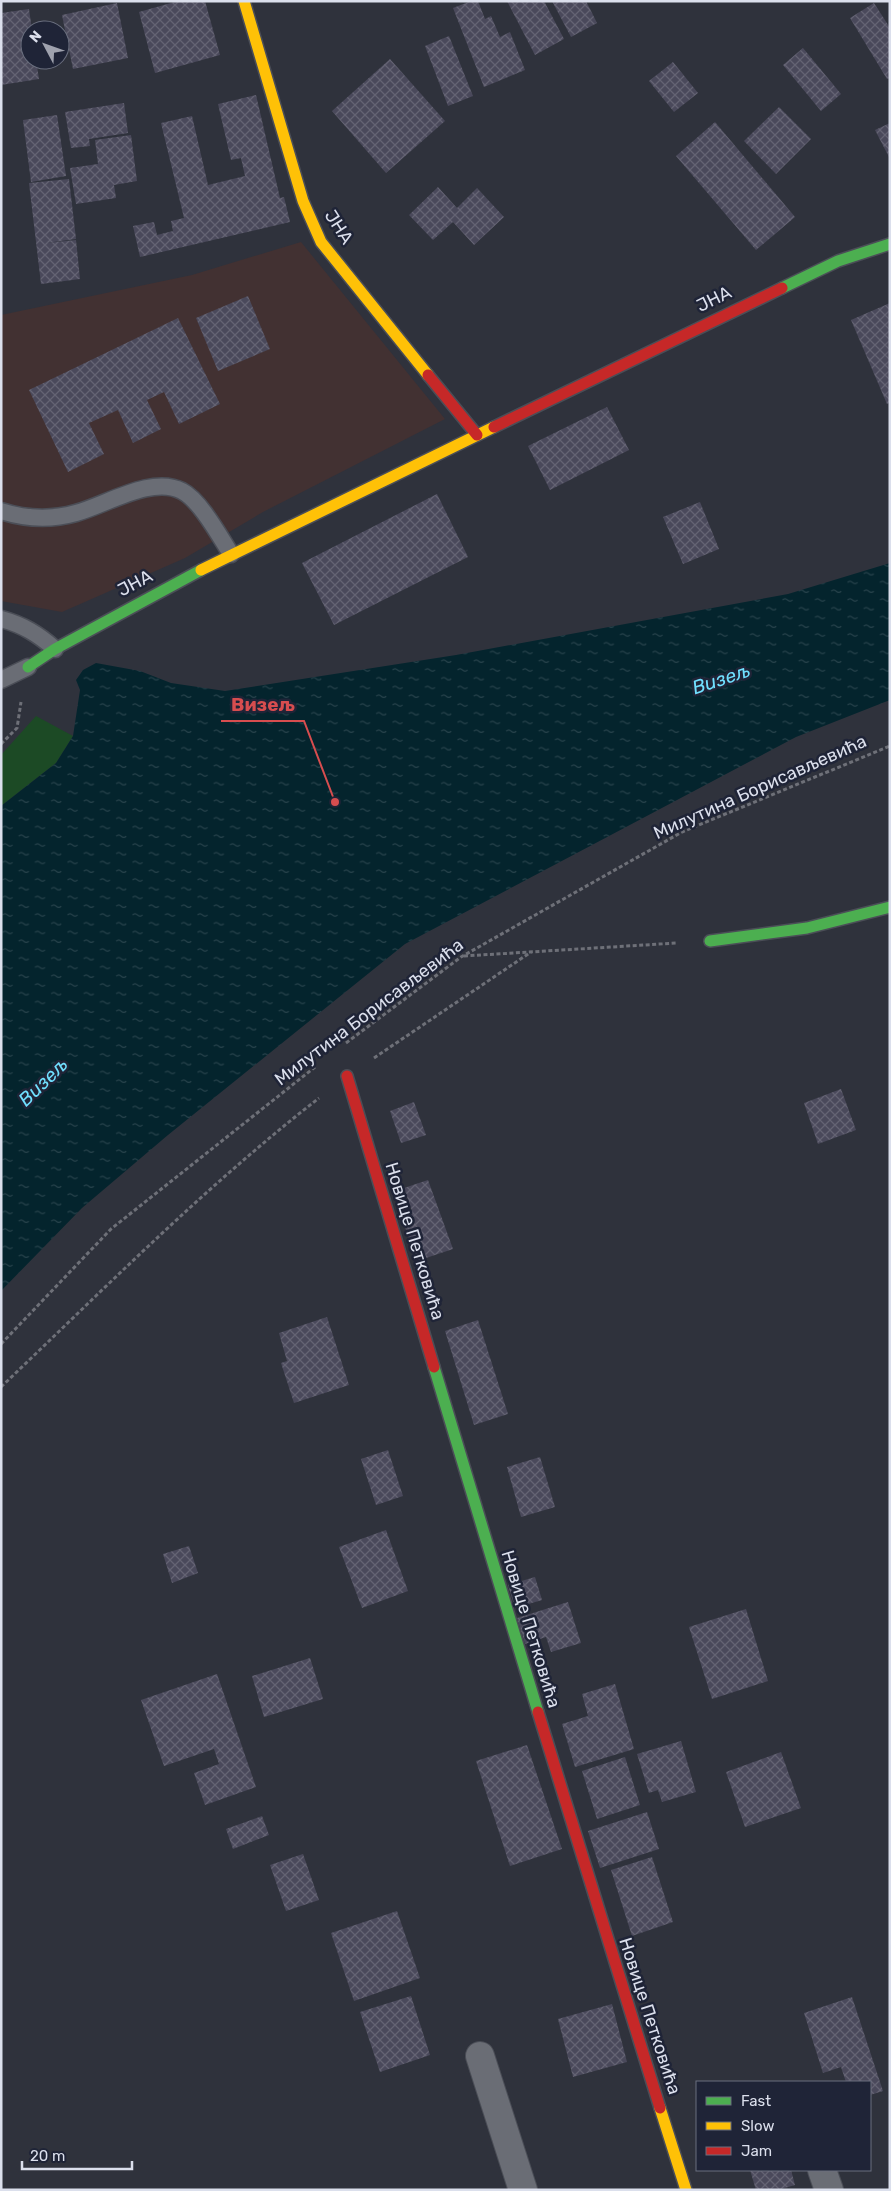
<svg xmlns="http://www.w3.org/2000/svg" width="891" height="2191" font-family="Rubik,sans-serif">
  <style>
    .commercial { fill: #423132 }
    .green { fill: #1c4a25 }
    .water { fill: url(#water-ripples) }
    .building { fill: url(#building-cross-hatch) }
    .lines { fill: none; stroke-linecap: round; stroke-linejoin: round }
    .lane-casing { stroke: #4b4e57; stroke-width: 19 }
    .street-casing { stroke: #4b4e57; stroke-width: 30 }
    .fast-casing { stroke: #4b4e57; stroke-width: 14 }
    .slow-casing { stroke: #4b4e57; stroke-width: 14 }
    .jam-casing { stroke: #4b4e57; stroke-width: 14 }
    .path { stroke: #6e7078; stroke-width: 3; stroke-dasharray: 4 2.5; stroke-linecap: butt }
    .lane { stroke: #6a6d75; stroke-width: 16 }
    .street { stroke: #6a6d75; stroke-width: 28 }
    .fast { stroke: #4caf50; stroke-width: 11 }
    .slow { stroke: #ffc107; stroke-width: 11 }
    .jam { stroke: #c62828; stroke-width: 11 }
    .labels { text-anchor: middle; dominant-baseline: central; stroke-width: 5; stroke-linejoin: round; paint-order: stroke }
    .street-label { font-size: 18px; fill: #dbdfec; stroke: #1f2437 }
    .water-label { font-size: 19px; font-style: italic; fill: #70e0ff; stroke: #1f2437 }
    .leader { fill: none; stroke: #d74d4f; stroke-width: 2 }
    .callout-dot { fill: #d74d4f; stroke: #1f2437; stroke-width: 2 }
    .callout-label { font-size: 19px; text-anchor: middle; font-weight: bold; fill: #d74d4f; stroke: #1f2437; stroke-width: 5; stroke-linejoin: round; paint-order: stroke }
  </style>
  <defs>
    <pattern id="water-ripples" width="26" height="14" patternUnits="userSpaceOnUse" patternTransform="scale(1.25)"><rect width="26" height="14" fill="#04242d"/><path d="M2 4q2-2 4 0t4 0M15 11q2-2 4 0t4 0" fill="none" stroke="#28434c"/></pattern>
    <pattern id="building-cross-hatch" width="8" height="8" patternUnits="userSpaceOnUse" patternTransform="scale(1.25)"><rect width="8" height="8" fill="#4a495b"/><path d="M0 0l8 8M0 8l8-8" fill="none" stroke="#646373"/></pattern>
  </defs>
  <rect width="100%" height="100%" fill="#2f323c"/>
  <path class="commercial" d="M301 242 445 419 263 512 185 558 62 612 1 601V315L192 275Z"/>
  <path class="green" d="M36 716 73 736 56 763 1 806V755Z"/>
  <path class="water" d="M890 563V700L796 737 405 944 168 1135 82 1208 1 1291V806L56 763 73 736 80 690 76 680 83 670 96 663 140 671 171 683 225 691 456 655 788 594Z"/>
  <g class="building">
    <path d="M178 1H205L220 55 155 73 139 12Z"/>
    <path d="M471 1H478L485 19 491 16 500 37 510 32 525 70 484 87 453 8Z"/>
    <path d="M507 1H544L564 39 535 55Z"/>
    <path d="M552 1H586L597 23 571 37Z"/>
    <path d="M117 3 128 58 73 69 62 15Z"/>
    <path d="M874 3 890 28V78L887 79 850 18Z"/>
    <path d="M29 9 32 30H30V60H36L39 79 1 85V13Z"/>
    <path d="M449 36 473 96 448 106 425 46Z"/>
    <path d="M803 48 841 94 821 111 783 65Z"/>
    <path d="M390 59 445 121 386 173 332 111Z"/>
    <path d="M673 62 698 93 674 112 649 81Z"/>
    <path d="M256 95 280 198 284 197 290 222 140 257 133 226 154 222 157 235 173 231 171 221 184 218 161 123 192 116 208 185 245 176 241 158 231 160 218 104Z"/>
    <path d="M124 103 128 133 89 139 90 146 71 148 65 112Z"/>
    <path d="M779 107 811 139 776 174 744 141Z"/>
    <path d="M57 115 66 176 31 182 23 120Z"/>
    <path d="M715 122 795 217 756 250 676 156Z"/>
    <path d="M890 123V159L875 130Z"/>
    <path d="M131 135 137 181 114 185 116 198 76 204 70 168 98 164 95 140Z"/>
    <path d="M69 179 76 239 46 243 76 240 80 279 41 284 29 183Z"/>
    <path d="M438 187 457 208 477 188 504 217 474 245 453 222 433 240 409 215Z"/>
    <path d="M248 296 270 349 218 371 196 318Z"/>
    <path d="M890 303V403L887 404 851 320Z"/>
    <path d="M178 318 220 404 179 424 164 392 147 400 161 429 133 443 118 410 89 423 104 454 68 472 29 390Z"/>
    <path d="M607 407 629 450 550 490 528 446Z"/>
    <path d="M437 494 468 557 334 625 302 563Z"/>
    <path d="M700 502 719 549 683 564 663 517Z"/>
    <path d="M841 1089 856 1130 818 1144 804 1103Z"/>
    <path d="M414 1102 426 1135 401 1143 390 1111Z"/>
    <path d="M428 1180 453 1249 417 1261 401 1216 412 1211 404 1188Z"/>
    <path d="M327 1317 349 1385 294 1403 281 1363 287 1361 279 1333Z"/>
    <path d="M478 1320 508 1414 474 1425 445 1331Z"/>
    <path d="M388 1450 403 1496 376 1505 361 1459Z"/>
    <path d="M540 1457 555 1507 521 1517 507 1467Z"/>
    <path d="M386 1530 408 1591 362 1608 339 1547Z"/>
    <path d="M189 1546 198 1573 172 1583 163 1554Z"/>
    <path d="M535 1577 542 1600 515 1608 508 1585Z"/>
    <path d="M568 1602 581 1643 551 1652 546 1637 525 1644 517 1618Z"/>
    <path d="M746 1609 768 1681 712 1699 689 1627Z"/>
    <path d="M310 1658 323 1699 264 1717 252 1676Z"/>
    <path d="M217 1674 256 1787 205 1805 194 1773 219 1764 214 1749 164 1766 141 1700Z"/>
    <path d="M615 1684 634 1749 575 1767 562 1724 588 1716 582 1694Z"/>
    <path d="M681 1741 696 1792 662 1802 658 1790 649 1793 637 1754Z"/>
    <path d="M527 1745 562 1849 510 1866 476 1761Z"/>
    <path d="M781 1752 801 1808 745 1827 726 1772Z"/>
    <path d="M625 1757 640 1805 597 1819 582 1771Z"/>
    <path d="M647 1812 659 1849 600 1868 588 1831Z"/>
    <path d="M262 1816 269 1835 233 1849 226 1829Z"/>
    <path d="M303 1854 319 1900 286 1911 270 1865Z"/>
    <path d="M652 1857 673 1922 632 1936 611 1870Z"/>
    <path d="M397 1911 420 1978 354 2001 331 1933Z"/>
    <path d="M411 1996 430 2055 380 2072 360 2012Z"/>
    <path d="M852 1997 883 2091 870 2095V2082H846L841 2067 823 2073 804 2013Z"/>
    <path d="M612 2004 627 2062 573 2077 558 2019Z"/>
    <path d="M750 2170H791L795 2185 778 2190H756Z"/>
  </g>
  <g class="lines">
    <g class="lane-casing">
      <g id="lane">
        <path d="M1 511C26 519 51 520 76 513 106 505 152 475 182 491 200 500 220 537 231 554"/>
        <path d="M1 619C23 625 38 634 55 649"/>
        <path d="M1 680 28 667"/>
      </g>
    </g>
    <g class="street-casing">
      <g id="street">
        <path d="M480 2056 523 2190"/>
        <path d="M822 2170 829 2190"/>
      </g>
    </g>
    <g class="fast-casing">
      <g id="fast">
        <path d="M782 288 838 261 890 244"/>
        <path d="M28 667 55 649 201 570"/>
        <path d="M710 941 807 928 890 907"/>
        <path d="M434 1367 538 1712"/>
      </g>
    </g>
    <g class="slow-casing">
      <g id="slow">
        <path d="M244 1 303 201 321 242 428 375"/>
        <path d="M201 570 494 427"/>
        <path d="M660 2108 686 2190"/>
      </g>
    </g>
    <g class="jam-casing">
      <g id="jam">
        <path d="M428 375 477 435"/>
        <path d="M494 427 782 288"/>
        <path d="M347 1076 434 1367"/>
        <path d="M538 1712 660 2108"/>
      </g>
    </g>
    <g class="path">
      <path d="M1 744 17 728 21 702"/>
      <path d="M464 956 677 943"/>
      <path d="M346 1043 461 957 682 832 890 746"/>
      <path d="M374 1058 531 952"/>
      <path d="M1 1344 111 1229 315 1067"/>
      <path d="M1 1387C105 1288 206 1186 319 1098"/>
    </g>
    <use href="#lane" class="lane"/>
    <use href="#street" class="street"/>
    <use href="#fast" class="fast"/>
    <use href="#slow" class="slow"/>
    <use href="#jam" class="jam"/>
  </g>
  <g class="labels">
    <g class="street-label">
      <text transform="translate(339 227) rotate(57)">ЈНА</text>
      <text transform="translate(714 299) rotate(-26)">ЈНА</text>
      <text transform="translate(135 583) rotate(-28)">ЈНА</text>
      <text transform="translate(760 787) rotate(-24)">Милутина Борисављевића</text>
      <text transform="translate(369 1012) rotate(-37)">Милутина Борисављевића</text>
      <text transform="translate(415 1241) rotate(73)">Новице Петковића</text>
      <text transform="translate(531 1629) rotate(73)">Новице Петковића</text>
      <text transform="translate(650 2016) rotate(72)">Новице Петковића</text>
    </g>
    <g class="water-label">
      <text transform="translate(721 679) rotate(-18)">Визељ</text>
      <text transform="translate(43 1082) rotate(-44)">Визељ</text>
    </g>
  </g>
  <path class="leader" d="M335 802L304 721H221"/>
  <circle class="callout-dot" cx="335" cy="802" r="5"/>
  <g class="callout-label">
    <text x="263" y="711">Визељ</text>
  </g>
  <rect width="891" height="2191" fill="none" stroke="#dbdfec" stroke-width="5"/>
  <rect x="696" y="2081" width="175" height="90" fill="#1f2437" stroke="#6a6f7f"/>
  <rect x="706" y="2097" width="25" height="8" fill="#4caf50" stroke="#6a6f7f"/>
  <text x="741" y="2106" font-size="15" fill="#dbdfec">Fast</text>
  <rect x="706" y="2122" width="25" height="8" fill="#ffc107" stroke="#6a6f7f"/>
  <text x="741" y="2131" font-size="15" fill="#dbdfec">Slow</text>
  <rect x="706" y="2147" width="25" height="8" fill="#c62828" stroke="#6a6f7f"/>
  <text x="741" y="2156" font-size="15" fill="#dbdfec">Jam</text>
  <g transform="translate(45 45) rotate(311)"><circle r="24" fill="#1f2437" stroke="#6a6f7f"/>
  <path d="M0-4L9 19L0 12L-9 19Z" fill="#9fa2ae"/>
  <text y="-8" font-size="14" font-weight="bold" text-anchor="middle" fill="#dbdfec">N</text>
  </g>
  <path d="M22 2161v8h110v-8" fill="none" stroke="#dbdfec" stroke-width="2.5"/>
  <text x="30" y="2161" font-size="15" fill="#dbdfec" stroke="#1f2437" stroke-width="4" paint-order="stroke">20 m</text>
</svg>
